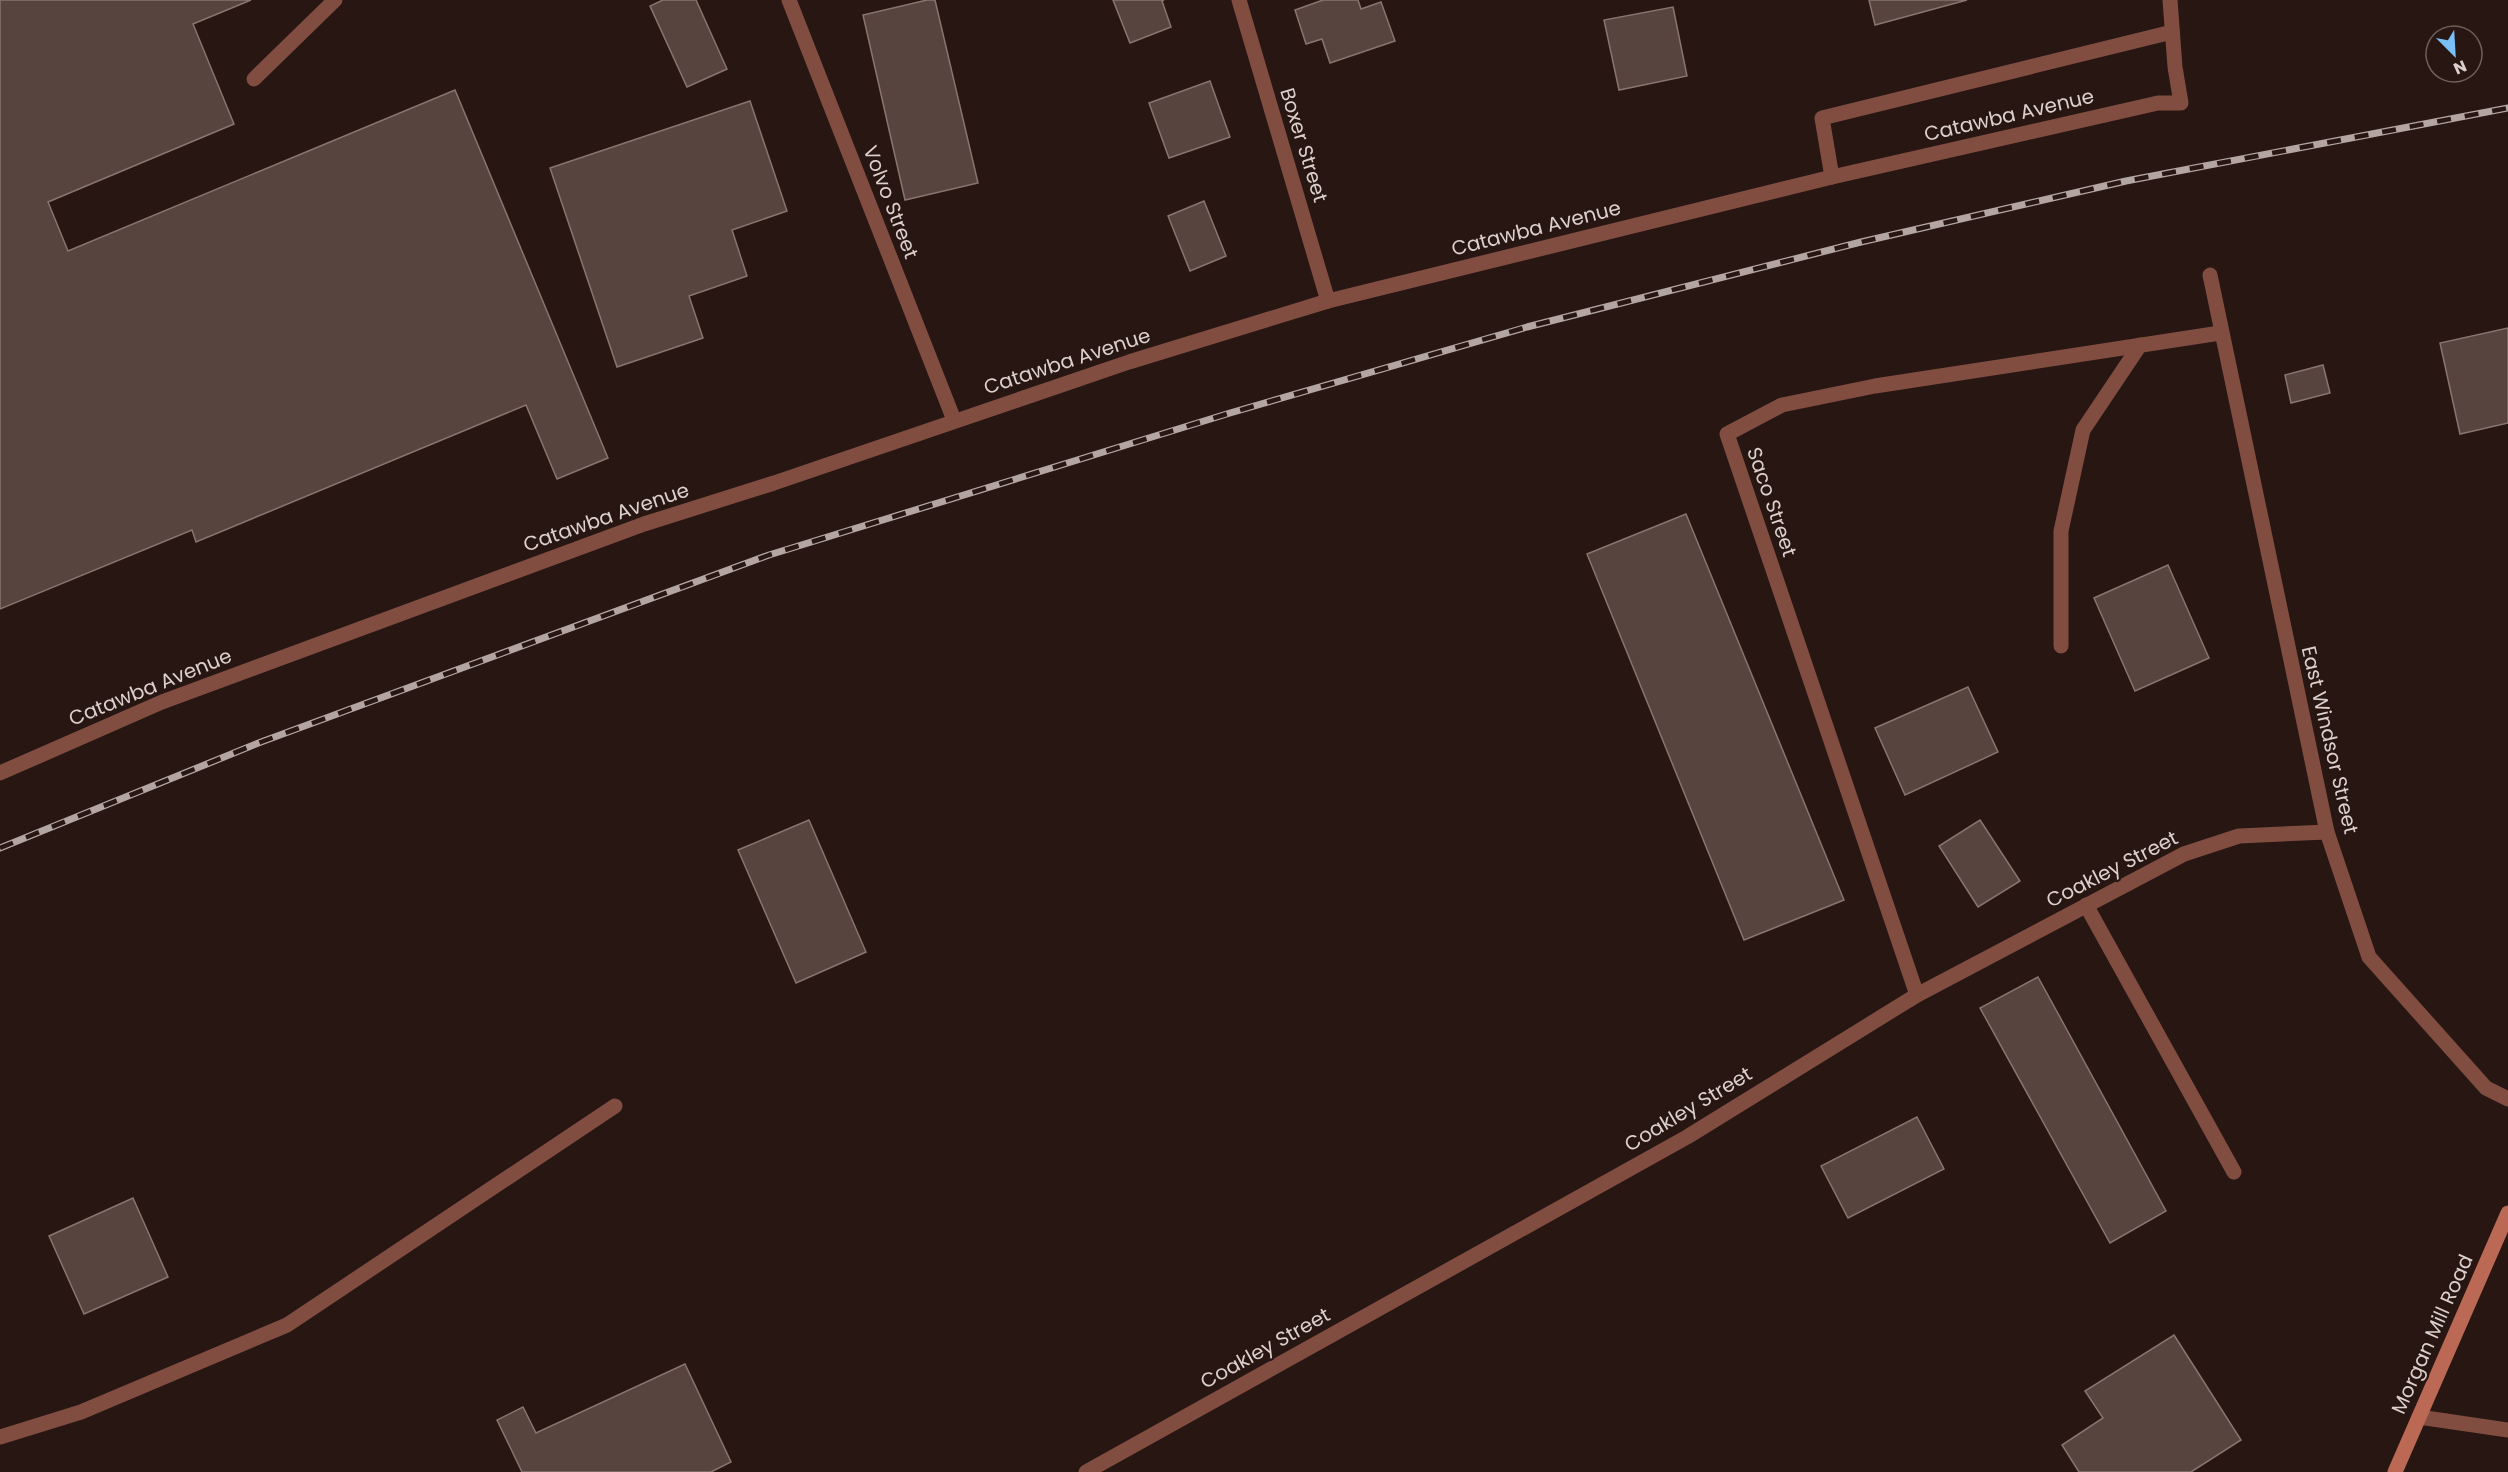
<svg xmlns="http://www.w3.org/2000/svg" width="2508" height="1472" font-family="Poppins,sans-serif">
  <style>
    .building { fill: #57443f; stroke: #89746f; stroke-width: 1.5 }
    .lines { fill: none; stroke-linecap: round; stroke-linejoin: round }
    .service { stroke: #814d41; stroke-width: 15 }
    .minor { stroke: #814d41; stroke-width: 15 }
    .secondary { stroke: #bb6955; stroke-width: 15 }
    .rail-casing { stroke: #b3a5a1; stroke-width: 7 }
    .rail { stroke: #271612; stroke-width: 4.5; stroke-dasharray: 14; stroke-linecap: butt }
    .labels { text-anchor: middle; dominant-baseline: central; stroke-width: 4.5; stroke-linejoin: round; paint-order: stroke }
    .street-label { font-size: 20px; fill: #dcd0cc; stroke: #271612 }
  </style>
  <rect width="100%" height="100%" fill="#271612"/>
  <g class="building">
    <path d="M0 0H251L193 24 234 124 48 202 68 251 455 90 608 458 557 479 526 405 196 542 192 530 0 609Z"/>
    <path d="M663 0H696L727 69 687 87 650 6Z"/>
    <path d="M927 0H935L978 183 905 200 863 15Z"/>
    <path d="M1113 0H1164L1162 1 1171 27 1130 43Z"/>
    <path d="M1323 0H1358L1361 9 1381 2 1395 41 1330 63 1322 39 1306 44 1295 10Z"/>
    <path d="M1869 0H1967L1875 25Z"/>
    <path d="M1673 7 1687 76 1619 90 1604 20Z"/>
    <path d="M1210 81 1230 137 1169 158 1149 103Z"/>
    <path d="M750 101 787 211 732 230 747 276 689 296 703 338 617 367 550 168Z"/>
    <path d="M1204 201 1226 256 1190 271 1168 216Z"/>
    <path d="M2508 328V423L2460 434 2440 343Z"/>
    <path d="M2323 365 2330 393 2291 403 2285 375Z"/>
    <path d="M1686 514 1844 900 1744 940 1587 554Z"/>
    <path d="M2168 565 2209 658 2135 691 2094 598Z"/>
    <path d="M1968 687 1998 752 1905 795 1875 728Z"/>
    <path d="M809 820 866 952 796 983 738 850Z"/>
    <path d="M1980 820 2020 881 1978 907 1939 846Z"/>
    <path d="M2038 977 2166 1211 2110 1243 1980 1008Z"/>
    <path d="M1917 1117 1944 1169 1848 1218 1821 1166Z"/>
    <path d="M133 1198 168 1277 84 1314 49 1236Z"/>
    <path d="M2174 1335 2241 1440 2191 1472H2079L2062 1445 2103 1418 2085 1391Z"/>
    <path d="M685 1364 731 1462 711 1472H522L497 1420 523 1407 536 1433Z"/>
  </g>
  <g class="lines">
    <g class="service">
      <path d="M254 79 335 0"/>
      <path d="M1832 177 1822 118 2172 32"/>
      <path d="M2061 646V531L2083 430 2140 345"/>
      <path d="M2086 905 2234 1172"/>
      <path d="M0 1437 81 1412 287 1325 615 1106"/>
    </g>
    <g class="minor">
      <path d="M789 0 954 420"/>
      <path d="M1239 0 1328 301"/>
      <path d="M2210 275 2327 832 2369 957 2486 1088 2508 1099"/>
      <path d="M0 773 162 702 644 524 774 483 1129 362 1328 301 1832 177 2158 103H2181L2175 67 2170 0"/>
      <path d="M1917 995 1727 434 1782 405 1875 386 2220 333"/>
      <path d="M2419 1417 2508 1430"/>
      <path d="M1086 1472 1687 1137 1917 995 2184 854 2239 836 2327 832"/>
    </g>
    <path class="secondary" d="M2395 1472 2508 1213"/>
    <g class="rail-casing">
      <path id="rail" d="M0 848 261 742 769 555 1230 413 1527 327 1861 242 2126 181 2508 108"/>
    </g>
    <use href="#rail" class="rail"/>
  </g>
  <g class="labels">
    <g class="street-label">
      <text transform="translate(2009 115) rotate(-13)">Catawba Avenue</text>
      <text transform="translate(1304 145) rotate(73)">Boxer Street</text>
      <text transform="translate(891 202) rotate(69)">Volvo Street</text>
      <text transform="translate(1536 228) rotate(-14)">Catawba Avenue</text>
      <text transform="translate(1067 361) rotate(-18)">Catawba Avenue</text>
      <text transform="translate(1772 502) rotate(71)">Saco Street</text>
      <text transform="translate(606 517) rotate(-19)">Catawba Avenue</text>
      <text transform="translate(150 687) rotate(-22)">Catawba Avenue</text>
      <text transform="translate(2330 740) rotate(77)">East Windsor Street</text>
      <text transform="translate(2112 869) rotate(-27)">Coakley Street</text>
      <text transform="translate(1688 1109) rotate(-31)">Coakley Street</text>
      <text transform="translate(2432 1334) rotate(-66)">Morgan Mill Road</text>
      <text transform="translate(1265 1348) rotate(-29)">Coakley Street</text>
    </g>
  </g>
  <g transform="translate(2454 54) rotate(156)"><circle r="28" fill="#271612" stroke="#6f605c" stroke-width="1.5"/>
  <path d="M0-4.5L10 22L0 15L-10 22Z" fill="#79bff8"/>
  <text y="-9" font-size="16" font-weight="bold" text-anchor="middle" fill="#dcd0cc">N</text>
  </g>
</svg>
